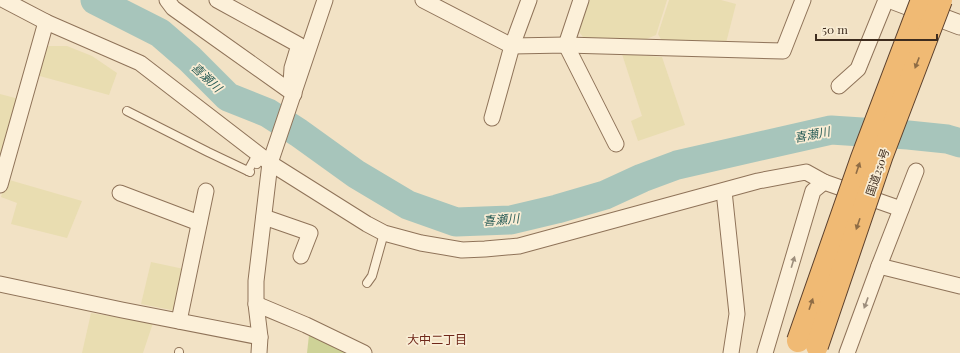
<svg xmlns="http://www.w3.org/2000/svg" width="960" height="353" font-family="'Playfair Display','Noto Sans JP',serif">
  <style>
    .farmland { fill: #e9ddb1 }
    .green { fill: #ced297 }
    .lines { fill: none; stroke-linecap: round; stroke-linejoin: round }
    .river { stroke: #a7c5bb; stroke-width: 29 }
    .service-casing { stroke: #8f7359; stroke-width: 10 }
    .minor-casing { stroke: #8f7359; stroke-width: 17 }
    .tertiary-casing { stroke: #8f7359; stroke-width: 21 }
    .service { stroke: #fcf0d9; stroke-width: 8 }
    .minor { stroke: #fcf0d9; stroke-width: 15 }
    .tertiary { stroke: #fcf0d9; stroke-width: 19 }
    .trunk-bridge-casing { stroke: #5d412d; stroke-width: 24; stroke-linecap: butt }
    .trunk-bridge { stroke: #f0ba74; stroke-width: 22 }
    .oneway { fill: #8e6c45 }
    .oneway2 { fill: #9d8e7c }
    .labels { text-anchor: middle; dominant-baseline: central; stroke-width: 3.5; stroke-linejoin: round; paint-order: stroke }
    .street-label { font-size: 11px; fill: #3e2c1e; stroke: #f9edd5 }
    .water-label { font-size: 12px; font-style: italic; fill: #2c5f59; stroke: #f9edd5 }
    .neighbourhood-label { font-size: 12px; fill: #6f2719; stroke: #f9edd5 }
  </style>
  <rect width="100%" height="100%" fill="#f2e2c5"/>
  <g class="farmland">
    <path d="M589 0H667L656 35 644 40 584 38 579 32Z"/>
    <path d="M669 0H721L736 4 726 43 662 41 658 34Z"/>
    <path d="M44 46H67L92 56 117 73 109 95 36 75Z"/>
    <path d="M622 54 662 57 685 125 638 141 631 121 642 116Z"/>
    <path d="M0 94 19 99 4 156 0 155Z"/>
    <path d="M6 179 82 201 67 238 11 224 17 203 1 197Z"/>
    <path d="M151 262 184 269 176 311 141 304Z"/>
    <path d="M91 313 153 323 143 353H82Z"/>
  </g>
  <path class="green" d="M309 335 346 353H307Z"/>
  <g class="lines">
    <path class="river" d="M95 0 160 33 190 59 228 97 268 113 299 133 356 174 408 205 456 222 511 220 557 209 605 195 642 178 677 165 831 130 908 135 947 139 960 143"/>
    <g class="service-casing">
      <g id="service">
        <path d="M127 111 208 152 250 172"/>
        <path d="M248 171 254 160 257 164"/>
        <path d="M367 283 372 276 384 233"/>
        <path d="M179 353V352"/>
      </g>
    </g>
    <g class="minor-casing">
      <g id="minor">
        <path d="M4 0 46 22 140 63 270 163 367 224 384 233 421 243 462 250 485 249 519 246 758 181 806 172 824 182 901 209"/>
        <path d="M167 0 173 8 294 94"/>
        <path d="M217 0 299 45 292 68 291 84"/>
        <path d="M423 0 512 46 566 45 783 51 803 0"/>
        <path d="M581 0 566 45 616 144"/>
        <path d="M839 86 858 69 886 0"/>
        <path d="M492 118 512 46 529 0"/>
        <path d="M0 185 46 22"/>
        <path d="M724 191 737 314 731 353"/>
        <path d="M120 193 199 223"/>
        <path d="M264 217 310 233 301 256"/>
        <path d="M879 266 960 286"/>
        <path d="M0 284 122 310 260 337"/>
        <path d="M256 304 306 325 364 353"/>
        <path d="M179 321 206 191"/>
        <path d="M259 353 260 337 256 304V281L270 163 325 0"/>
        <path d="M765 353 813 191 824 182"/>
        <path d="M847 353 879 266 916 171"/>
      </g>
    </g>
    <g class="tertiary-casing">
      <path id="tertiary" d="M894 0 960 25"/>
    </g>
    <use href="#service" class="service"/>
    <use href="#minor" class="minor"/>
    <use href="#tertiary" class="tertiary"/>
    <g class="trunk-bridge-casing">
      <g id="trunk-bridge">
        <path d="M798 341 862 158 922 0"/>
        <path d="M817 346 882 155 941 0"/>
      </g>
    </g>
    <use href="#trunk-bridge" class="trunk-bridge"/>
  </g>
  <defs><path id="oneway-solid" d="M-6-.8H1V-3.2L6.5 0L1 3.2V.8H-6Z"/></defs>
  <g class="oneway">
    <use href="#oneway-solid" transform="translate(917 63) rotate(111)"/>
    <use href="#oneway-solid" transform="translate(858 168) rotate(-71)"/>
    <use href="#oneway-solid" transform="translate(858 224) rotate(109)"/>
    <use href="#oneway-solid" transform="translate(811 304) rotate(-71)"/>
  </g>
  <g class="oneway2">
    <use href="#oneway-solid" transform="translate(793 262) rotate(-73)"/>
    <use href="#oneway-solid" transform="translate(866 303) rotate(110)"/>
  </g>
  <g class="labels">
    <g class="street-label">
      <text transform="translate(877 172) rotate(-71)">国道250号</text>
    </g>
    <g class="water-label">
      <text transform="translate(207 77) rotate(43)">喜瀬川</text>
      <text transform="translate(812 134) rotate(-11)">喜瀬川</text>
      <text transform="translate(501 219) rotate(-5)">喜瀬川</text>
    </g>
    <g class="neighbourhood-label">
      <text x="437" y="339">大中二丁目</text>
    </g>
  </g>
  <path d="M816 34v6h121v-6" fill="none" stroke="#3e2c1e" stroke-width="2"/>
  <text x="822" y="34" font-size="12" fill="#3e2c1e" stroke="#f9edd5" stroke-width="3" paint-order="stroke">50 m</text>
</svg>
